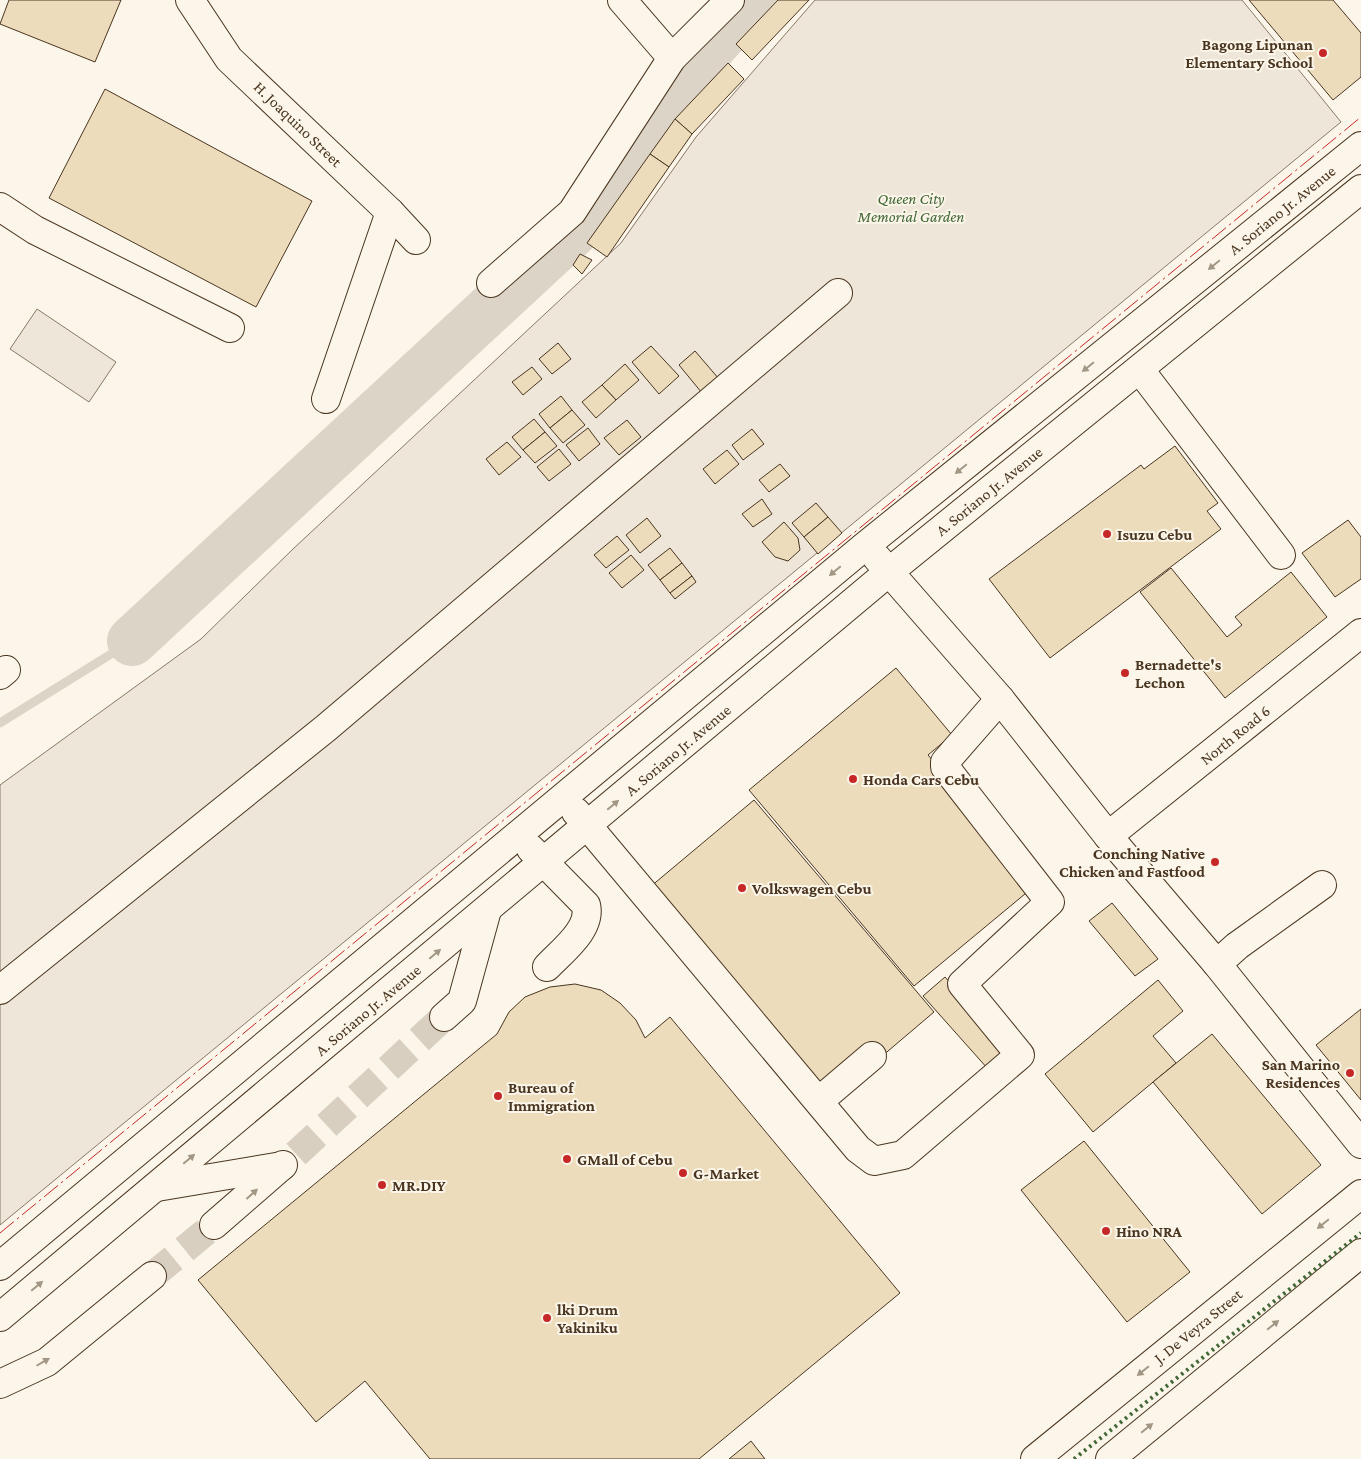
<svg xmlns="http://www.w3.org/2000/svg" width="1361" height="1459" font-family="'Crimson Pro',serif">
  <style>
    .green { fill: #ede6d9; stroke: #887966 }
    .lines { fill: none; stroke-linecap: round; stroke-linejoin: round }
    .stream { stroke: #dcd4c6; stroke-width: 9 }
    .river { stroke: #dcd4c6; stroke-width: 50 }
    .building { fill: #ecdcbc; stroke: #4a3520 }
    .minor-tunnel { stroke: #d8cfc1; stroke-width: 28; stroke-dasharray: 28 14; stroke-linecap: butt }
    .minor-casing { stroke: #4a3520; stroke-width: 30 }
    .minor { stroke: #fbf6e9; stroke-width: 28 }
    .hedge { stroke: #436837; stroke-width: 4; stroke-dasharray: 2.5 4; stroke-linecap: butt }
    .power { stroke: #c62828; stroke-width: 1; stroke-dasharray: 18 4 2.5 4; stroke-linecap: butt }
    .oneway { fill: #a29684 }
    .poi-dot { fill: #c62828; stroke: #fbf6e9; stroke-width: 2 }
    .labels { text-anchor: middle; dominant-baseline: central; stroke-width: 4; stroke-linejoin: round; paint-order: stroke }
    .poi-label { font-size: 16px; font-weight: bold; fill: #4a3520; stroke: #fbf6e9; text-anchor: start }
    .street-label { font-size: 16px; fill: #4a3520; stroke: #fbf6e9 }
    .park-label { font-size: 16px; font-style: italic; fill: #436837; stroke: #fbf6e9 }
  </style>
  <rect width="100%" height="100%" fill="#fbf6e9"/>
  <g class="green">
    <path d="M815 0H1242L1341 122 0 1225V785L201 639 293 549 621 243 696 137Z"/>
    <path d="M37 309 116 362 89 402 10 349Z"/>
  </g>
  <g class="lines">
    <path class="stream" d="M0 723 132 641"/>
    <path class="river" d="M132 641 586 220 660 104 753 0"/>
  </g>
  <g class="building">
    <path d="M9 0H121L95 62 0 24Z"/>
    <path d="M778 0H809L752 60 736 44Z"/>
    <path d="M1249 0H1333L1361 33V77L1333 100Z"/>
    <path d="M728 63 744 79 692 134 675 119Z"/>
    <path d="M105 89 312 201 256 307 49 198Z"/>
    <path d="M675 119 692 134 669 167 650 154Z"/>
    <path d="M650 154 669 167 607 257 587 243Z"/>
    <path d="M580 254 592 260 582 274 573 265Z"/>
    <path d="M558 343 571 359 552 374 539 359Z"/>
    <path d="M651 346 679 376 659 394 632 362Z"/>
    <path d="M695 351 719 379 702 393 679 365Z"/>
    <path d="M625 364 639 380 616 400 602 385Z"/>
    <path d="M532 367 542 379 523 395 512 382Z"/>
    <path d="M602 385 616 400 596 418 582 402Z"/>
    <path d="M561 396 572 410 550 428 539 414Z"/>
    <path d="M572 410 585 425 563 443 550 428Z"/>
    <path d="M534 419 545 432 523 450 512 437Z"/>
    <path d="M627 420 641 437 619 455 604 438Z"/>
    <path d="M588 428 600 444 579 461 566 445Z"/>
    <path d="M752 429 764 444 743 460 732 445Z"/>
    <path d="M545 432 557 446 535 463 523 450Z"/>
    <path d="M507 442 521 457 499 475 486 459Z"/>
    <path d="M1175 446 1218 503 1207 511 1221 529 1050 658 989 579 1141 465 1144 469Z"/>
    <path d="M559 449 571 464 549 481 537 467Z"/>
    <path d="M727 450 739 464 715 484 703 469Z"/>
    <path d="M780 464 790 476 769 492 759 480Z"/>
    <path d="M762 499 772 514 753 527 742 514Z"/>
    <path d="M816 503 828 517 804 537 792 523Z"/>
    <path d="M828 517 842 533 818 554 804 537Z"/>
    <path d="M647 518 661 536 640 553 626 535Z"/>
    <path d="M1348 520 1361 537V579L1335 597 1302 553Z"/>
    <path d="M784 522 798 538 800 550 788 561 775 557 762 542Z"/>
    <path d="M617 536 629 550 606 568 594 555Z"/>
    <path d="M670 548 682 563 660 580 648 565Z"/>
    <path d="M631 555 644 570 622 588 609 573Z"/>
    <path d="M682 563 692 576 670 593 660 580Z"/>
    <path d="M1171 568 1227 637 1242 625 1235 617 1291 572 1327 617 1225 698 1140 592Z"/>
    <path d="M692 576 696 582 675 599 670 593Z"/>
    <path d="M896 668 952 735 928 755 1037 884 914 986 749 790Z"/>
    <path d="M754 800 934 1012 881 1057 819 1087 650 887Z"/>
    <path d="M1112 903 1158 959 1135 976 1089 921Z"/>
    <path d="M945 977 1009 1050 988 1069 923 996Z"/>
    <path d="M1158 980 1183 1011 1153 1036 1176 1063 1093 1132 1045 1074Z"/>
    <path d="M575 984 601 990 620 1003 636 1020 645 1038 670 1017 900 1293 699 1459H430L365 1381 316 1422 198 1280 497 1034 509 1012 525 997 550 987Z"/>
    <path d="M1361 1009V1100L1316 1045Z"/>
    <path d="M1212 1034 1321 1165 1262 1214 1153 1082Z"/>
    <path d="M1084 1141 1190 1272 1127 1322 1021 1190Z"/>
    <path d="M751 1441 765 1459H729Z"/>
  </g>
  <g class="lines">
    <g class="minor-tunnel">
      <path d="M296 1154 444 1017"/>
      <path d="M152 1276 214 1225"/>
    </g>
    <g class="minor-casing">
      <g id="minor">
        <path d="M190 0 229 59 390 212 416 240"/>
        <path d="M622 0 672 58"/>
        <path d="M0 207 35 230 230 328"/>
        <path d="M491 283 572 212 672 58 730 0"/>
        <path d="M1140 370 1281 555"/>
        <path d="M326 399 390 212"/>
        <path d="M877 558 1000 699 1108 836 1217 964 1361 1144"/>
        <path d="M0 675 6 670"/>
        <path d="M576 812 858 1149 874 1161 903 1155 1020 1055 962 984 1050 902 945 767V762L1000 699"/>
        <path d="M1108 836 1361 633"/>
        <path d="M531 849 586 905C592 929 562 951 547 967"/>
        <path d="M1217 964 1237 946 1322 885"/>
        <path d="M0 990 326 728 838 293"/>
        <path d="M444 1017 462 1001 487 910"/>
        <path d="M819 1101 872 1056"/>
        <path d="M157 1187 282 1166"/>
        <path d="M214 1225 283 1165"/>
        <path d="M0 1266 865 546 1361 146"/>
        <path d="M0 1317 890 571 1361 189"/>
        <path d="M0 1384 47 1362 152 1276"/>
        <path d="M1035 1459 1361 1194"/>
        <path d="M1110 1459 1361 1253"/>
      </g>
    </g>
    <use href="#minor" class="minor"/>
    <path class="hedge" d="M1074 1459 1361 1233"/>
    <path class="power" d="M0 1233 1361 117"/>
  </g>
  <defs><path id="oneway-solid" d="M-6-.8H1V-3.2L6.5 0L1 3.2V.8H-6Z" transform="scale(1.25)"/></defs>
  <g class="oneway">
    <use href="#oneway-solid" transform="translate(1214 265) rotate(141)"/>
    <use href="#oneway-solid" transform="translate(1088 367) rotate(141)"/>
    <use href="#oneway-solid" transform="translate(961 469) rotate(141)"/>
    <use href="#oneway-solid" transform="translate(835 571) rotate(140)"/>
    <use href="#oneway-solid" transform="translate(613 805) rotate(-40)"/>
    <use href="#oneway-solid" transform="translate(435 954) rotate(-40)"/>
    <use href="#oneway-solid" transform="translate(189 1159) rotate(-40)"/>
    <use href="#oneway-solid" transform="translate(252 1194) rotate(-42)"/>
    <use href="#oneway-solid" transform="translate(1323 1224) rotate(141)"/>
    <use href="#oneway-solid" transform="translate(37 1286) rotate(-40)"/>
    <use href="#oneway-solid" transform="translate(1273 1325) rotate(-39)"/>
    <use href="#oneway-solid" transform="translate(43 1362) rotate(-30)"/>
    <use href="#oneway-solid" transform="translate(1143 1371) rotate(141)"/>
    <use href="#oneway-solid" transform="translate(1147 1428) rotate(-39)"/>
  </g>
  <g class="poi-dot">
    <circle cx="1323" cy="53" r="5"/>
    <circle cx="1107" cy="534" r="5"/>
    <circle cx="1125" cy="673" r="5"/>
    <circle cx="853" cy="779" r="5"/>
    <circle cx="1215" cy="862" r="5"/>
    <circle cx="742" cy="888" r="5"/>
    <circle cx="1350" cy="1073" r="5"/>
    <circle cx="498" cy="1096" r="5"/>
    <circle cx="567" cy="1159" r="5"/>
    <circle cx="683" cy="1173" r="5"/>
    <circle cx="382" cy="1185" r="5"/>
    <circle cx="1106" cy="1231" r="5"/>
    <circle cx="547" cy="1318" r="5"/>
  </g>
  <g class="labels">
    <g class="poi-label">
      <text x="1313" y="44" text-anchor="end">Bagong Lipunan<tspan x="1313" dy="18">Elementary School</tspan></text>
      <text x="1117" y="534">Isuzu Cebu</text>
      <text x="1135" y="664">Bernadette's<tspan x="1135" dy="18">Lechon</tspan></text>
      <text x="863" y="779">Honda Cars Cebu</text>
      <text x="1205" y="853" text-anchor="end">Conching Native<tspan x="1205" dy="18">Chicken and Fastfood</tspan></text>
      <text x="752" y="888">Volkswagen Cebu</text>
      <text x="1340" y="1064" text-anchor="end">San Marino<tspan x="1340" dy="18">Residences</tspan></text>
      <text x="508" y="1087">Bureau of<tspan x="508" dy="18">Immigration</tspan></text>
      <text x="577" y="1159">GMall of Cebu</text>
      <text x="693" y="1173">G-Market</text>
      <text x="392" y="1185">MR.DIY</text>
      <text x="1116" y="1231">Hino NRA</text>
      <text x="557" y="1309">lki Drum<tspan x="557" dy="18">Yakiniku</tspan></text>
    </g>
    <g class="street-label">
      <text transform="translate(298 124) rotate(44)">H. Joaquino Street</text>
      <text transform="translate(1282 210) rotate(-39)">A. Soriano Jr. Avenue</text>
      <text transform="translate(989 491) rotate(-39)">A. Soriano Jr. Avenue</text>
      <text transform="translate(1235 735) rotate(-39)">North Road 6</text>
      <text transform="translate(678 750) rotate(-40)">A. Soriano Jr. Avenue</text>
      <text transform="translate(368 1010) rotate(-40)">A. Soriano Jr. Avenue</text>
      <text transform="translate(1198 1326) rotate(-39)">J. De Veyra Street</text>
    </g>
    <g class="park-label">
      <text x="911" y="198">Queen City<tspan x="911" dy="18">Memorial Garden</tspan></text>
    </g>
  </g>
</svg>
